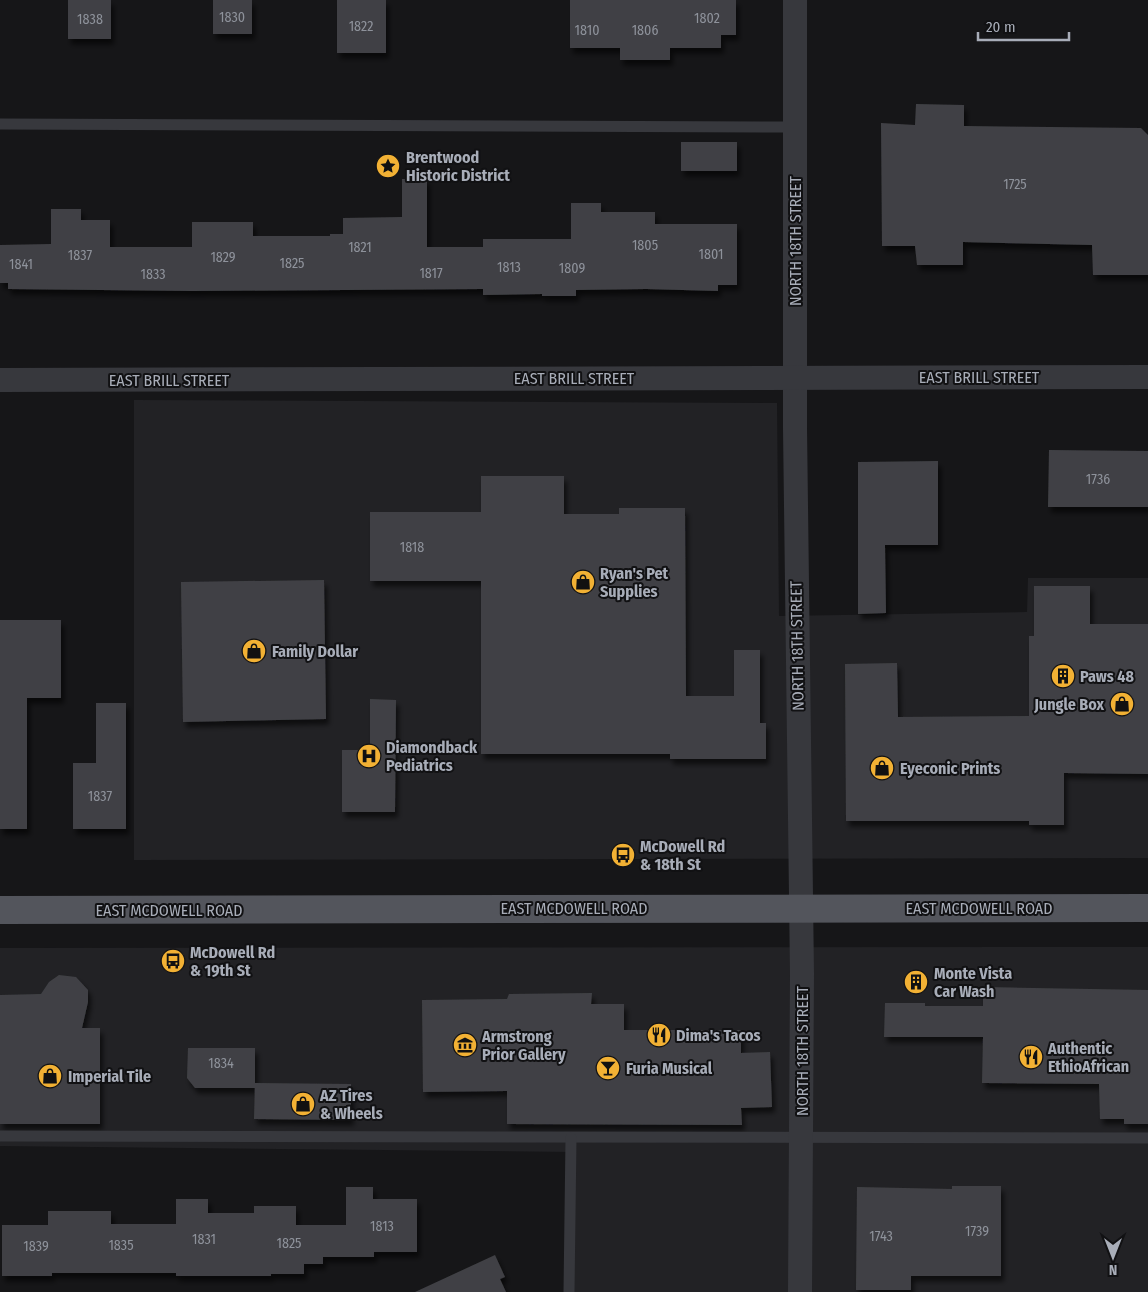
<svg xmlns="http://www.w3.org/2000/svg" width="1148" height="1292" font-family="'Fira Sans Condensed',sans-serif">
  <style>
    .built { fill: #222225 }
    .building { fill: #404145; filter: url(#shadow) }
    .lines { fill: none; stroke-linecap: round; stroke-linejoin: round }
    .lane { stroke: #37383d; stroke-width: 11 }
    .street { stroke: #37383d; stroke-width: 24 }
    .primary { stroke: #53555c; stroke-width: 28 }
    .labels { text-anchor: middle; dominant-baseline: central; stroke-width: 4; stroke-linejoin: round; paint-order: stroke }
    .number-label { font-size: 14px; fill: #8e929b }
    .poi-label { font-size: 16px; font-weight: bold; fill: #a8adb8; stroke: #111113; text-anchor: start }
    .street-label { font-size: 16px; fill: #a8adb8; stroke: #111113 }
  </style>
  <defs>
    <filter id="shadow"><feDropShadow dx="3" dy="5.5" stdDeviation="2.5" flood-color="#0009"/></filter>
  </defs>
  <rect width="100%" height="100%" fill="#161618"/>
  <g class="built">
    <path d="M134 400 777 403 779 616 1027 612 1028 578H1148V858L134 860Z"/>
    <path d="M1148 947V1292H572L573 1152 0 1146V948Z"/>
  </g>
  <g class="building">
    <rect x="68" y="0" width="43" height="39"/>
    <rect x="213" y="0" width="39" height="34"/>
    <rect x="337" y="0" width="49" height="53"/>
    <path d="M570 0H736V35H721V48H670V60H620V48H570Z"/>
    <path d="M916 104 964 105V126L1141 128 1148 135V275H1093L1092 245 963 242V265H917L915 246H882L881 123 915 125Z"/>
    <rect x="681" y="142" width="56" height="29"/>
    <path d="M402 179H427V247H483V239H571V203H601V212H655V224H737V285H718V291L646 289 576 290V296H542V294L483 295V289L192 291 8 289V283H0V245L51 244V209H81V220H110V247H192V222H253V236H330V234H343V218L402 217Z"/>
    <path d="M1049 450 1148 451V507H1048Z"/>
    <path d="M938 461V545H885L886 613 858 614V462Z"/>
    <path d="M481 476H564V514H619V508H685L686 696H734V650H760V723H766V759H670V754H481V581H370V512H481Z"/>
    <path d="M324 580 326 719 183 722 181 582Z"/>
    <path d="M1034 586H1090V624H1148V774L1064 773V825H1029V821H846L845 664 897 663 898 717 1029 716V636H1034Z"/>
    <path d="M0 620H61V698H27V829H0Z"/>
    <path d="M370 699 396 700 395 812H342V750H370Z"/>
    <path d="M96 703H126V829H73V763H96Z"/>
    <path d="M59 975 76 977 88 990V1002L82 1028H100V1124H0V995L41 994 49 982Z"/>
    <path d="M983 987 1148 990V1124H1124V1119H1100L1099 1084 982 1083 983 1037H884L885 1003H925V1006H983Z"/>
    <path d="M592 993 591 1004H624V1030H741V1053L770 1052 772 1107 741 1108 742 1125 507 1124V1091L423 1092 422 1000 507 999 509 994Z"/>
    <path d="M188 1048H255V1088H195L187 1078Z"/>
    <path d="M255 1083 351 1084V1120L254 1119Z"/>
    <path d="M952 1186H1001V1276H911V1290H856L857 1187 952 1189Z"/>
    <path d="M346 1187H373V1199H417V1252H374V1257H323V1264H304V1274H271V1276H176V1273H52V1276H2V1225H48V1211H111V1224H176V1199H208V1213H254V1206H296V1225H346Z"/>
    <path d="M495 1255 505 1277 500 1279 506 1292H415Z"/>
  </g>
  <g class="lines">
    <g class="lane">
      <path d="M0 124 795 127"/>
      <path d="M0 1136 1148 1138"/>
      <path d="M569 1292 571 1138"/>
    </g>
    <g class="street">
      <path d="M795 0V428L802 974 800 1292"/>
      <path d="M0 380 1148 377"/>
    </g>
    <path class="primary" d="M0 910 1148 908"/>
  </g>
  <defs>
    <g id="sight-disc" transform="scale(1.25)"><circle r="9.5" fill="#f2b134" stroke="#111113"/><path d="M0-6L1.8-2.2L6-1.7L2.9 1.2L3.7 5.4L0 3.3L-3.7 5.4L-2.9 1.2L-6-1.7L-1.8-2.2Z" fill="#111"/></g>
    <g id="shop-disc" transform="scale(1.25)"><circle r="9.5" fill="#f2b134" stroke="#111113"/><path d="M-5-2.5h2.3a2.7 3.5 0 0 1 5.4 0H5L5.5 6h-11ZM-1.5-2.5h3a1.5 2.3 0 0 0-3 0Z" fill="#111"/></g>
    <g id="building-disc" transform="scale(1.25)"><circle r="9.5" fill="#f2b134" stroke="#111113"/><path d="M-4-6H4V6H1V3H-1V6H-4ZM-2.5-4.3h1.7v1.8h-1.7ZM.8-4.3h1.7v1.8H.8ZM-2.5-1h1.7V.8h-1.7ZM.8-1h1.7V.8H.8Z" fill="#111"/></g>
    <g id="hospital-disc" transform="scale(1.25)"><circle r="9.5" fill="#f2b134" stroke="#111113"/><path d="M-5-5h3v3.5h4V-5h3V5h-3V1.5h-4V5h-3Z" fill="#111"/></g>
    <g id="bus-disc" transform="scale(1.25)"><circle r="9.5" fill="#f2b134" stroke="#111113"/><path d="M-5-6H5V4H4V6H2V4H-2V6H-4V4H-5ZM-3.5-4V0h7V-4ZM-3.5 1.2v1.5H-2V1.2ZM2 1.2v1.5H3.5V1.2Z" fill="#111"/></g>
    <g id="restaurant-disc" transform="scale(1.25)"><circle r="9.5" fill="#f2b134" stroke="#111113"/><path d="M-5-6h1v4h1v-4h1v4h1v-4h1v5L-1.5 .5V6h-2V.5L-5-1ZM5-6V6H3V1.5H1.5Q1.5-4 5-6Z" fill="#111"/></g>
    <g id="museum-disc" transform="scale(1.25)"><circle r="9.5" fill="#f2b134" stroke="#111113"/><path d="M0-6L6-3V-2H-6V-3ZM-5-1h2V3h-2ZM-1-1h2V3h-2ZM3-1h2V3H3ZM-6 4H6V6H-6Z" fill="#111"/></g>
    <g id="bar-disc" transform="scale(1.25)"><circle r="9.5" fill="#f2b134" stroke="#111113"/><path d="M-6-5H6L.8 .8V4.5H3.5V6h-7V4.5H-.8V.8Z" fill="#111"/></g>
  </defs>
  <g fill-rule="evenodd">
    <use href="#sight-disc" x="388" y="166"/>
    <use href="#shop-disc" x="583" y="582"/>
    <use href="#shop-disc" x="254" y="651"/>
    <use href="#building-disc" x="1063" y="676"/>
    <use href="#shop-disc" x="1122" y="704"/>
    <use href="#hospital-disc" x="369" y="756"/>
    <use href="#shop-disc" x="882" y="768"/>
    <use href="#bus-disc" x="623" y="855"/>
    <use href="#bus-disc" x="173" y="961"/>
    <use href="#building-disc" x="916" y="982"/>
    <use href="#restaurant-disc" x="659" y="1035"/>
    <use href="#museum-disc" x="465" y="1045"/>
    <use href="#restaurant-disc" x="1031" y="1057"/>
    <use href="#bar-disc" x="608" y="1068"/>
    <use href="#shop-disc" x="50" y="1076"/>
    <use href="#shop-disc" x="303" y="1104"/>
  </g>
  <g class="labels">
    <g class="number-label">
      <text x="232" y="17">1830</text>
      <text x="707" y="18">1802</text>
      <text x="90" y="19">1838</text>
      <text x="361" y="26">1822</text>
      <text x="587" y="30">1810</text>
      <text x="645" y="30">1806</text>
      <text x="1015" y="184">1725</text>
      <text x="645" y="245">1805</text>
      <text x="360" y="247">1821</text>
      <text x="711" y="254">1801</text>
      <text x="80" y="255">1837</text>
      <text x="223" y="257">1829</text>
      <text x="292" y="263">1825</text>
      <text x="21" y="264">1841</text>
      <text x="509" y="267">1813</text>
      <text x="572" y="268">1809</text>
      <text x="431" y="273">1817</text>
      <text x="153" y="274">1833</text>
      <text x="1098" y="479">1736</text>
      <text x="412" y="547">1818</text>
      <text x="100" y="796">1837</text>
      <text x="221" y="1063">1834</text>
      <text x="382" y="1226">1813</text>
      <text x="977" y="1231">1739</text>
      <text x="881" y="1236">1743</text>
      <text x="204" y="1239">1831</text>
      <text x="289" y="1243">1825</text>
      <text x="121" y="1245">1835</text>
      <text x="36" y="1246">1839</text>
    </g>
    <g class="poi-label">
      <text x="406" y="157">Brentwood<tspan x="406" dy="18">Historic District</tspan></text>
      <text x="600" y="573">Ryan's Pet<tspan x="600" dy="18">Supplies</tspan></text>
      <text x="272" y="651">Family Dollar</text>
      <text x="1080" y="676">Paws 48</text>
      <text x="1104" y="704" text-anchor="end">Jungle Box</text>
      <text x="386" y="747">Diamondback<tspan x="386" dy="18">Pediatrics</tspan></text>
      <text x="900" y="768">Eyeconic Prints</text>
      <text x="640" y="846">McDowell Rd<tspan x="640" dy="18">&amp; 18th St</tspan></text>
      <text x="190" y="952">McDowell Rd<tspan x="190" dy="18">&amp; 19th St</tspan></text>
      <text x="934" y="973">Monte Vista<tspan x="934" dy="18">Car Wash</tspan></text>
      <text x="676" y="1035">Dima's Tacos</text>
      <text x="482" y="1036">Armstrong<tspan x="482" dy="18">Prior Gallery</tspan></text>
      <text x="1048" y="1048">Authentic<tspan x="1048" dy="18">EthioAfrican</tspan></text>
      <text x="626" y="1068">Furia Musical</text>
      <text x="68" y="1076">Imperial Tile</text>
      <text x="320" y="1095">AZ Tires<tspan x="320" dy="18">&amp; Wheels</tspan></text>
    </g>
    <g class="street-label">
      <text transform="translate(795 241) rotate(-90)">NORTH 18TH STREET</text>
      <text x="979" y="377">EAST BRILL STREET</text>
      <text x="574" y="378">EAST BRILL STREET</text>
      <text x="169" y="380">EAST BRILL STREET</text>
      <text transform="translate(797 646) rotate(-91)">NORTH 18TH STREET</text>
      <text x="574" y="908">EAST MCDOWELL ROAD</text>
      <text x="979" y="908">EAST MCDOWELL ROAD</text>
      <text x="169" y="910">EAST MCDOWELL ROAD</text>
      <text transform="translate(802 1051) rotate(-90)">NORTH 18TH STREET</text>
    </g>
  </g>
  <g transform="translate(1113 1257) rotate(180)" stroke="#111113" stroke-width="4" paint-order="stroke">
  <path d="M0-4L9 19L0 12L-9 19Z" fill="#a8adb8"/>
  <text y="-8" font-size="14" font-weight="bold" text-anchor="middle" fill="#a8adb8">N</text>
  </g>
  <path d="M978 32v8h91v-8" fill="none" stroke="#a8adb8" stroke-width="2.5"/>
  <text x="986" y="32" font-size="15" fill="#a8adb8" stroke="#111113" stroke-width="4" paint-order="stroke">20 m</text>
</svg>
